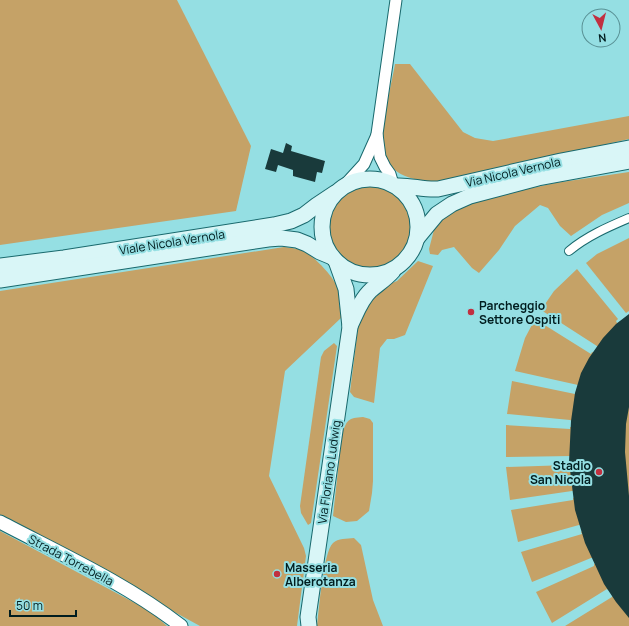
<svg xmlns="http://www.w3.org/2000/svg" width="629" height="626" font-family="Manrope,sans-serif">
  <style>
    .green { fill: #c5a267 }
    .building { fill: #193a3b }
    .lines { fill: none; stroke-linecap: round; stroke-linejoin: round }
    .pedestrian-casing { stroke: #19696d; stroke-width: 10 }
    .minor-casing { stroke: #19696d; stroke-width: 13 }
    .tertiary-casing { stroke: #19696d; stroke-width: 15 }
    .secondary-casing { stroke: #19696d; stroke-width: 17 }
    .pedestrian { stroke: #fff; stroke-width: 8 }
    .minor { stroke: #fff; stroke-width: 11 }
    .tertiary { stroke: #fff; stroke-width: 13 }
    .secondary { stroke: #d9f6f7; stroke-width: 15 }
    .poi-dot { fill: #c13040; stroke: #95dfe3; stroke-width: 1.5 }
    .labels { text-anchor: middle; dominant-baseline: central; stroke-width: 4; stroke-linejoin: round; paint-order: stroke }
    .street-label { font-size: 12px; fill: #001d1f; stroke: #95dfe3 }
    .poi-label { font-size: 12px; font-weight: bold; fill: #001d1f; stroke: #95dfe3; text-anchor: start }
  </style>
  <rect width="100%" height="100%" fill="#95dfe3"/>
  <g class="green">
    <path d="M0 0H177L251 146 236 211 0 245Z"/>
    <path d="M395 64H410L463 132 475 138 493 141 629 116V139L442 182C421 182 393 178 384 156 377 140 392 83 395 64Z"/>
    <path d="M629 172V203L602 215 571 236 560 226 548 208 540 205 515 226 499 250 479 273 472 268 454 247 442 250 438 255 430 254 429 249 435 226 451 212 469 204 505 194 555 183Z"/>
    <path d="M378 185C383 186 389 187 393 189 399 191 404 199 407 205 411 212 414 219 414 228 413 258 377 277 351 263 346 260 338 256 334 251 329 243 328 236 328 228 326 208 339 192 357 188 364 186 372 186 378 185Z"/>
    <path d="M629 238V311L626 313 586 263 597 254Z"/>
    <path d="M284 247C291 248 297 248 303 251 314 256 333 276 338 288 340 294 340 300 339 306L342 307 341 318 285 371 269 476 304 548 306 556 297 626H200L0 517V291Z"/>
    <path d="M418 261 433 266 405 335 394 339H387L380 348 374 403 354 397 350 392 358 327 363 309 382 287 397 281Z"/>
    <path d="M577 269 618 319 616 321 617 323 629 320V626H565L612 597 614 594 611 589 608 590 607 589 552 623 536 592 594 566V564L597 563 595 558H591L532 582 521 552 582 534 581 532 584 530 583 525H579L518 542 511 510 573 500V498L576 497 575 491H572L510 500 506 467 569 465V463L572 462V456L506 457V425L570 429V427H574V422L570 420 507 414 512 381 575 394 578 385 515 371 525 338 535 319 591 354 592 352 596 354 600 348 541 310 554 291Z"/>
    <path d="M334 343 337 346 311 523 308 525 301 513 300 506 321 357 324 351Z"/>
    <path d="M363 417 370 419 373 423V481L372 493 369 511 357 521 346 522 333 516 342 433C347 420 348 418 363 417Z"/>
    <path d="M0 531 150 611 167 626H0Z"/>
    <path d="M354 538 361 545 373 600 383 626H317C319 611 323 552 333 543 338 538 347 539 354 538Z"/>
  </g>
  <g class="building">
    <path d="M286 143 292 146 291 151 325 161 322 173 317 172 315 182 293 176V170L278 165 276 172 265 169 271 149 283 153Z"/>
    <path d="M629 314V407L626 424 625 452 629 496V618L616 602 604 584 585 543 575 510 569 462 571 421 575 393 581 373 589 358 603 338 616 324Z"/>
  </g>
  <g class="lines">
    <g class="pedestrian-casing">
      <path id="pedestrian" d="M569 251C587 236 608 227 629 218"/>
    </g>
    <g class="minor-casing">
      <g id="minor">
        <path d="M393 184 390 174 385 167 380 157 377 134 396 0"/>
        <path d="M343 187 364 164 377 135"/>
      </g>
    </g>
    <g class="tertiary-casing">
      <path id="tertiary" d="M0 522C61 554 127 584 181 626"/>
    </g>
    <g class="secondary-casing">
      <g id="secondary">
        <circle cx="370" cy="227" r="48"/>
        <path d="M396 186C410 185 423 190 438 189L561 161 629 148"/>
        <path d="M418 237 437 214 452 204 470 196 538 178 629 161"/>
        <path d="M0 266 64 258 274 225 291 221 304 215 317 205 335 193"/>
        <path d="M0 280 268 239 281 238 297 240 307 244 320 252 332 257"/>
        <path d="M350 326C356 314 361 299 371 290 378 284 386 279 393 271"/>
        <path d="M309 626 308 617 350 327 346 289 336 261"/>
      </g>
    </g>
    <use href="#pedestrian" class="pedestrian"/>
    <use href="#minor" class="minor"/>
    <use href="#tertiary" class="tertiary"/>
    <use href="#secondary" class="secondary"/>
  </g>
  <g class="poi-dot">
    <circle cx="471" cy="312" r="4"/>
    <circle cx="599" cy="472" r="4"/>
    <circle cx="277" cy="574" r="4"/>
  </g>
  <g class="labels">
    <g class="street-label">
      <text transform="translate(513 172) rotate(-13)">Via Nicola Vernola</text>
      <text transform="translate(172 242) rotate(-9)">Viale Nicola Vernola</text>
      <text transform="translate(329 472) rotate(-82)">Via Floriano Ludwig</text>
      <text transform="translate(71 560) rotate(28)">Strada Torrebella</text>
    </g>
    <g class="poi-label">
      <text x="479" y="305">Parcheggio<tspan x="479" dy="14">Settore Ospiti</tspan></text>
      <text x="591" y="465" text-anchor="end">Stadio<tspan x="591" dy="14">San Nicola</tspan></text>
      <text x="285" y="567">Masseria<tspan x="285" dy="14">Alberotanza</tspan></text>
    </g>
  </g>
  <g transform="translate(601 28) rotate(173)"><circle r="19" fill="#95dfe3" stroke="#599195"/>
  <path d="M0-3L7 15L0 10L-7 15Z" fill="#c13040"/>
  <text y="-6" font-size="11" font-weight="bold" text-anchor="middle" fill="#001d1f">N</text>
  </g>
  <path d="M10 610v6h66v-6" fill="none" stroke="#001d1f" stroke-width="2"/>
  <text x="16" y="610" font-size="12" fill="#001d1f" stroke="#95dfe3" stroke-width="3" paint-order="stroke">50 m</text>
</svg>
